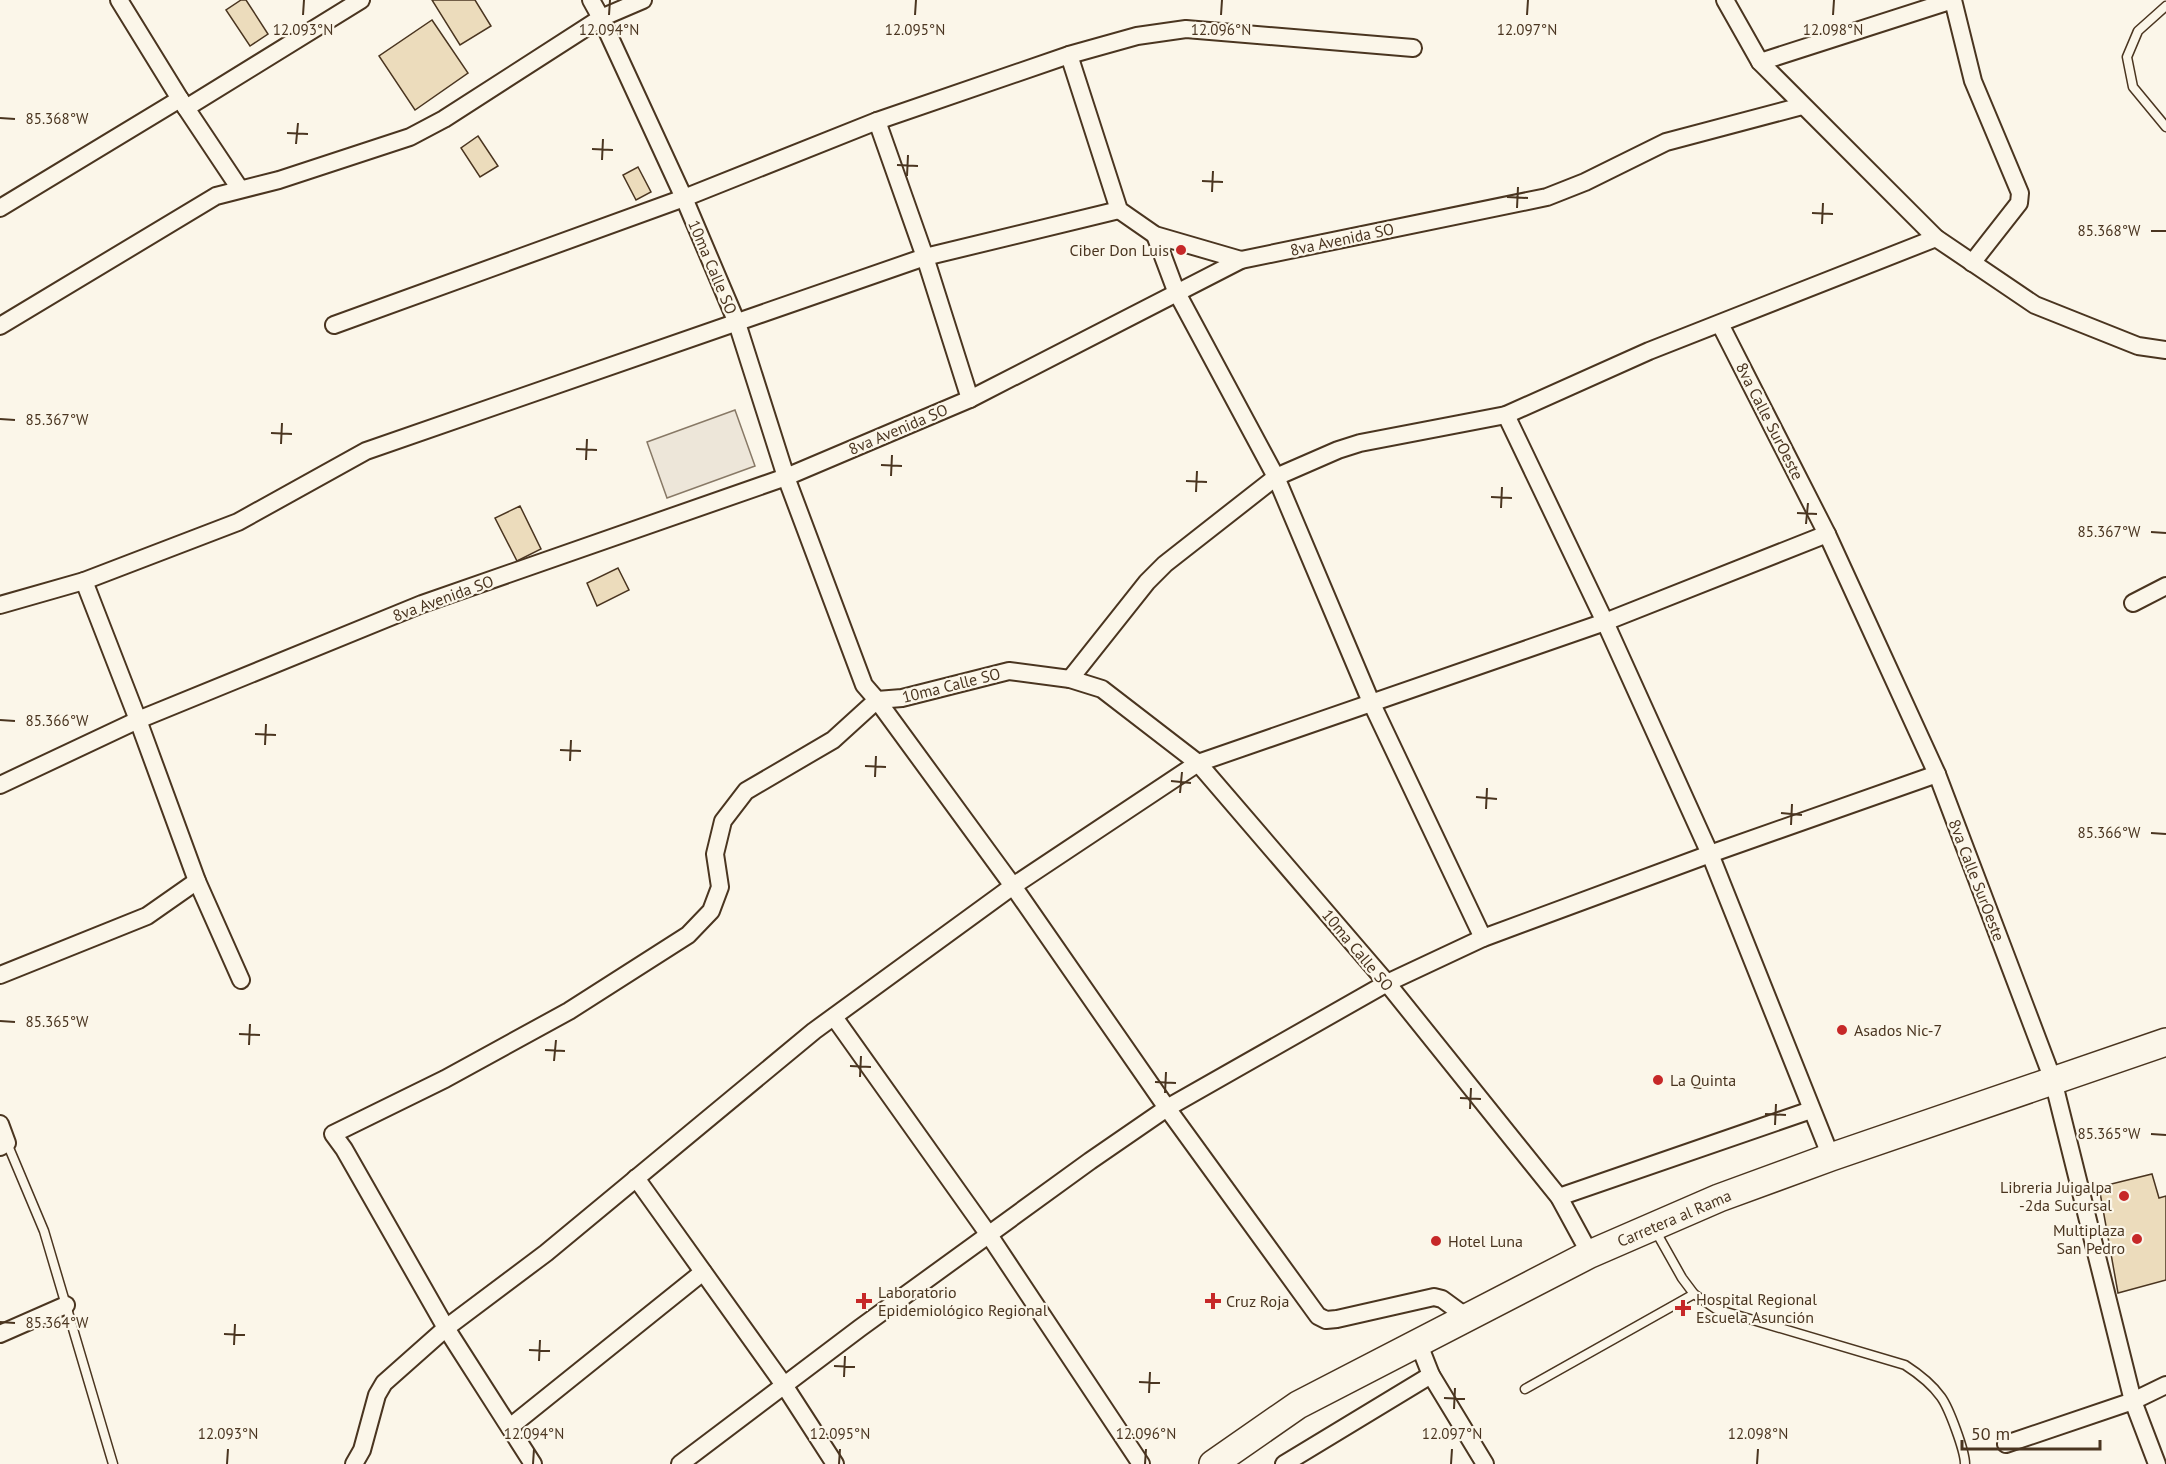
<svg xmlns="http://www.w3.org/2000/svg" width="2166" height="1464" font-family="'PT Sans',sans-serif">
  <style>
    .green { fill: #ede6d9; stroke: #887966; stroke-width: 1.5 }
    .building { fill: #ecdcbc; stroke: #4a3520; stroke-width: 1.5 }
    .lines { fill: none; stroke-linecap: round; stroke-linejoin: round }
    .service-casing { stroke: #4a3520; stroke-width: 11 }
    .minor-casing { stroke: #4a3520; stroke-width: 20 }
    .trunk-casing { stroke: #4a3520; stroke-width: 30 }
    .service { stroke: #fbf6e9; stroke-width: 8 }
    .minor { stroke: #fbf6e9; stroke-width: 16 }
    .trunk { stroke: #fbf6e9; stroke-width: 27 }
    .ticks { fill: none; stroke: #4a3520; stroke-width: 2 }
    .poi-dot { fill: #c62828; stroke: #fbf6e9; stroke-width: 2 }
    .labels { text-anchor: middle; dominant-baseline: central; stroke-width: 4.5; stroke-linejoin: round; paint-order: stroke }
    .street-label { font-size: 16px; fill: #4a3520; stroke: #fbf6e9 }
    .poi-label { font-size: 16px; fill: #4a3520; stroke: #fbf6e9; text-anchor: start }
    .ticks-label { font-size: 15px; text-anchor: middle; fill: #4a3520; stroke: #fbf6e9; stroke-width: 4.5; stroke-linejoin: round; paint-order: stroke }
  </style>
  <rect width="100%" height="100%" fill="#fbf6e9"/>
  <path class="green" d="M735 410 755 466 667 498 647 442Z"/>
  <g class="building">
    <path d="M241 0H246L268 34 250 46 226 10Z"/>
    <path d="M432 0H475L491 26 460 45Z"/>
    <path d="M432 20 468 73 415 110 379 56Z"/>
    <path d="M478 136 498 166 480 177 461 148Z"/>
    <path d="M638 167 651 192 636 200 623 175Z"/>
    <path d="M520 506 541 549 517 561 495 518Z"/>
    <path d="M618 568 629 590 597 606 587 583Z"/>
    <path d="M2152 1174 2159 1198 2166 1196V1280L2118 1293 2099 1187Z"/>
  </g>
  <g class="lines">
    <g class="service-casing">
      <g id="service">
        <path d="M2166 6 2138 31 2127 57 2133 87 2166 127"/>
        <path d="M7 1143 44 1231 113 1464"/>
        <path d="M1655 1230 1682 1278 1694 1294 1716 1309 1905 1365C1919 1374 1931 1383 1941 1397 1949 1408 1965 1451 1965 1464"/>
        <path d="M1525 1389 1694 1294"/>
      </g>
    </g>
    <g class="minor-casing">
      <g id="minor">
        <path d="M119 0 180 99 240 189"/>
        <path d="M591 0 601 18 684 198 737 323 786 477 864 685 877 700 902 698 1009 671 1070 679 1102 689 1198 763 1387 983 1559 1197 1590 1254"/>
        <path d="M1725 0 1760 62 1936 238 2035 305 2138 346 2166 350"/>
        <path d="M1069 55 1119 210 1155 235 1241 260"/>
        <path d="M1760 62 1953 0 1973 81 2020 193 2019 203 1972 263"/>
        <path d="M186 108 361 0"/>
        <path d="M877 121 925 257 970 399"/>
        <path d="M0 208 180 99"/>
        <path d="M1155 235 1176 291 1276 477 1371 702 1483 938"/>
        <path d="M1720 324 1827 534 1937 774 2053 1080 2133 1401 2157 1464"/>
        <path d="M334 325 684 198 877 121 1069 55 1137 36 1186 29 1413 48"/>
        <path d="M0 326 216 196 279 180 410 137 444 119 601 18 643 0"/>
        <path d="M1506 415 1605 622 1710 854 1831 1157"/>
        <path d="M84 581 138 720 197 881 241 980"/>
        <path d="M2133 603 2166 586"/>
        <path d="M0 605 84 581 238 522 366 451 925 257 1119 210"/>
        <path d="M1070 679 1147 582 1165 564 1276 477 1338 450 1360 443 1506 415 1649 351 1936 238"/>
        <path d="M0 785 138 720 422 604 786 477 970 399 1241 260 1547 197 1585 182 1666 142 1802 106"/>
        <path d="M0 975 147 916 197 881"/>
        <path d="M834 1017 989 1235 1141 1464"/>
        <path d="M0 1124 7 1143 0 1147"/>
        <path d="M636 1178 784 1385 835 1464"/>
        <path d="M1559 1197 1811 1110"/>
        <path d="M0 1334 66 1305"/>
        <path d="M1418 1342 1431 1375 1485 1464"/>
        <path d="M510 1427 703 1272"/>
        <path d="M2006 1444 2133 1401 2166 1385"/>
        <path d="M354 1464 362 1450 377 1395 384 1383 446 1328 546 1253 814 1031 1013 886 1198 763 1605 622 1827 534"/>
        <path d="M533 1464 446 1328 344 1149 333 1134 445 1079 569 1011 688 935 711 911 720 887 715 854 723 821 746 791 833 740 877 700 1013 886 1167 1108 1318 1316 1326 1320 1337 1319 1434 1297 1442 1299 1468 1318"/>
        <path d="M680 1464 860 1328 1090 1161 1167 1108 1387 983 1483 938 1710 854 1937 774"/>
        <path d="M1284 1464 1431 1375"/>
      </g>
    </g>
    <g class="trunk-casing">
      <path id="trunk" d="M1213 1464 1298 1405 1590 1254 1719 1198 1831 1157 2166 1042"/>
    </g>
    <use href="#service" class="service"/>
    <use href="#minor" class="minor"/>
    <use href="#trunk" class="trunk"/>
  </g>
  <path class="ticks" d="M303 15 304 0M609 15 610 0M915 15 916 0M1221 15 1222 0M1527 15 1528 0M1833 15 1834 0M0 118 15 119M287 133 308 134M296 144 298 123M592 149 613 150M602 160 603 139M897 165 918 166M907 176 908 155M1202 181 1223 182M1212 192 1213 171M1507 197 1528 198M1517 208 1518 187M1812 213 1833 214M1822 224 1823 203M2151 231H2166M0 419 15 420M271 433 292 434M281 444 282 423M576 449 597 450M586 460 587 439M881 465 902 466M891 476 892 455M1186 481 1207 482M1196 492 1197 471M1491 497 1512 498M1501 508 1502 487M1797 513 1817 514M1806 524 1808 503M2151 532 2166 533M0 720 15 721M255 734 276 735M265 745 266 724M560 750 581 751M570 761 571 740M865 766 886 767M875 777 876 756M1171 781 1191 783M1180 793 1182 772M1476 797 1497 799M1486 809 1487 788M1781 813 1802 815M1791 825 1792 804M2151 833 2166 834M0 1021 15 1022M239 1034 260 1035M249 1045 250 1024M545 1050 565 1051M554 1061 556 1040M850 1066 871 1067M860 1077 861 1056M1155 1082 1176 1083M1165 1093 1166 1072M1460 1098 1481 1099M1470 1109 1471 1088M1765 1114 1786 1115M1775 1125 1776 1104M2151 1134 2166 1135M0 1322 15 1323M224 1334 245 1335M234 1345 235 1324M529 1350 550 1351M539 1361 540 1340M834 1366 855 1367M844 1377 845 1356M1139 1382 1160 1383M1149 1393 1150 1372M1444 1398 1465 1399M1454 1409 1455 1388M227 1464 228 1449M533 1464 534 1449M839 1464 840 1449M1145 1464 1146 1449M1451 1464 1452 1449M1757 1464 1758 1449"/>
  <g class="poi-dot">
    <circle cx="1181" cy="250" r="6"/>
    <circle cx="1842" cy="1030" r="6"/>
    <circle cx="1658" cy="1080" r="6"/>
    <circle cx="2124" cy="1196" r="6"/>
    <circle cx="2137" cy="1239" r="6"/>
    <circle cx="1436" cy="1241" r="6"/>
    <path d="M861 1292h6v6h6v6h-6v6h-6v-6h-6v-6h6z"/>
    <path d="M1210 1292h6v6h6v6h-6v6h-6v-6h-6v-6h6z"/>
    <path d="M1680 1299h6v6h6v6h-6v6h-6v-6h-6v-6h6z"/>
  </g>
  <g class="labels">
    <g class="street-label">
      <text transform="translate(1342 239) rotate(-12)">8va Avenida SO</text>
      <text transform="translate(713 267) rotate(67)">10ma Calle SO</text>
      <text transform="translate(1770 421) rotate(63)">8va Calle SurOeste</text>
      <text transform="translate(898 429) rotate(-23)">8va Avenida SO</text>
      <text transform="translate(443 598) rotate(-20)">8va Avenida SO</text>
      <text transform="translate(951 685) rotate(-14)">10ma Calle SO</text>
      <text transform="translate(1977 880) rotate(69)">8va Calle SurOeste</text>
      <text transform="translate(1358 950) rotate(50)">10ma Calle SO</text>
      <text transform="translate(1674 1218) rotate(-23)">Carretera al Rama</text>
    </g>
    <g class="poi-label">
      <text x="1169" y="250" text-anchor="end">Ciber Don Luis</text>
      <text x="1854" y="1030">Asados Nic-7</text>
      <text x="1670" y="1080">La Quinta</text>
      <text x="2112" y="1187" text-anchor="end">Libreria Juigalpa<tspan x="2112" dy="18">-2da Sucursal</tspan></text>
      <text x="2125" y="1230" text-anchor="end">Multiplaza<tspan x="2125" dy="18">San Pedro</tspan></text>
      <text x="1448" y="1241">Hotel Luna</text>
      <text x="878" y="1292">Laboratorio<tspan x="878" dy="18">Epidemiológico Regional</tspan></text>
      <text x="1696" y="1299">Hospital Regional<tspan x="1696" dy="18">Escuela Asunción</tspan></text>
      <text x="1226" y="1301">Cruz Roja</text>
    </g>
  </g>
  <g class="ticks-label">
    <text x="303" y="35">12.093°N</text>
    <text x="609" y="35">12.094°N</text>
    <text x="915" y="35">12.095°N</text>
    <text x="1221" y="35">12.096°N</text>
    <text x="1527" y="35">12.097°N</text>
    <text x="1833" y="35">12.098°N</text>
    <text x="57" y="124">85.368°W</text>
    <text x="2109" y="236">85.368°W</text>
    <text x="57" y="425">85.367°W</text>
    <text x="2109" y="537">85.367°W</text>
    <text x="57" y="726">85.366°W</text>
    <text x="2109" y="838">85.366°W</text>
    <text x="57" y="1027">85.365°W</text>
    <text x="2109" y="1139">85.365°W</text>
    <text x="57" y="1328">85.364°W</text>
    <text x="228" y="1439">12.093°N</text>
    <text x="534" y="1439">12.094°N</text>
    <text x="840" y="1439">12.095°N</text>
    <text x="1146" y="1439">12.096°N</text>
    <text x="1452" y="1439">12.097°N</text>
    <text x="1758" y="1439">12.098°N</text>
  </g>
  <path d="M1962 1440v9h138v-9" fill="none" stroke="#4a3520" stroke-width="3"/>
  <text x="1971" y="1440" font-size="18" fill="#4a3520" stroke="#fbf6e9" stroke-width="4.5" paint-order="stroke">50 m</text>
</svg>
